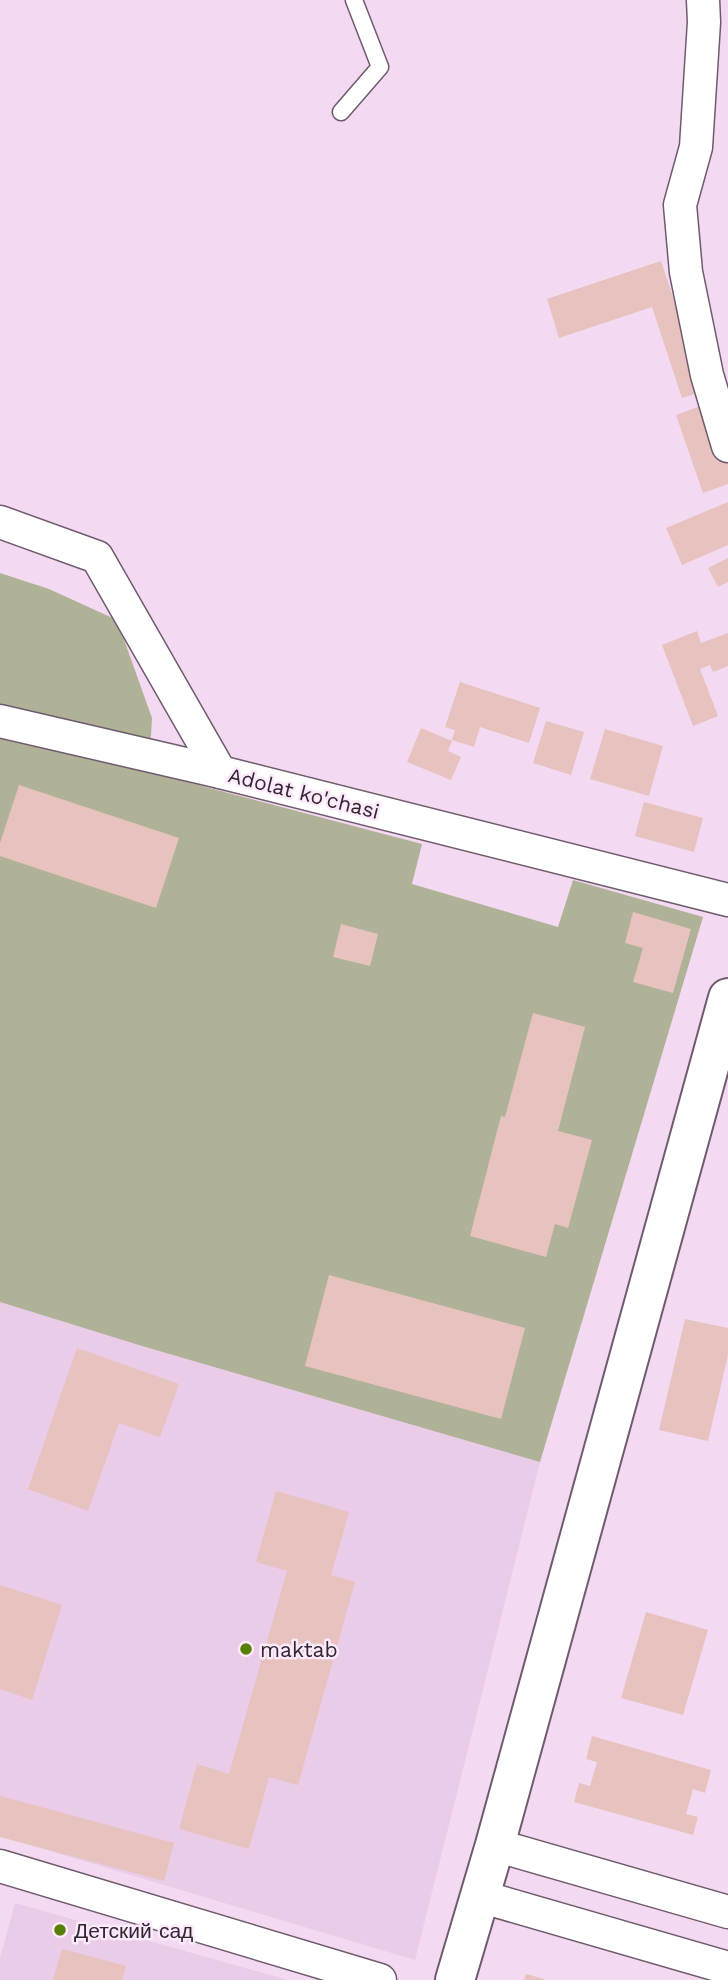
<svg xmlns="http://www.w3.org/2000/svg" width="728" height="1980" font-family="'Work Sans',sans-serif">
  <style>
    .built { fill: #eacbe8 }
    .green { fill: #b0b297 }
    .building { fill: #e7c2be }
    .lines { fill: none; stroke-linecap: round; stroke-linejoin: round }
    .service-casing { stroke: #6f5a6e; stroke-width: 19 }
    .minor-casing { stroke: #6f5a6e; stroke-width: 35 }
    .tertiary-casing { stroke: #6f5a6e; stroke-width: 42 }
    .service { stroke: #fff; stroke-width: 16 }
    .minor { stroke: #fff; stroke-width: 32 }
    .tertiary { stroke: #fff; stroke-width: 38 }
    .poi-dot { fill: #577f00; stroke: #fde9fc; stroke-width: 2.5 }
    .labels { text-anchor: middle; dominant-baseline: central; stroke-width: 5; stroke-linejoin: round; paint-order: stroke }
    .street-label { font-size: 21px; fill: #302730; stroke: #fde9fc }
    .poi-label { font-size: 21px; fill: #302730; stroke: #fde9fc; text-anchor: start }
  </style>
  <rect width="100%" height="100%" fill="#f3daf2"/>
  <g class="built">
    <path d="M0 1302 142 1346 540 1462 415 1960 0 1836Z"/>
    <path d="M15 1903 288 1980H0V1958Z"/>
  </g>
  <path class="green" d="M0 573 49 589 117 620 152 718 149 772 422 844 412 884 558 927 573 880 703 917 540 1462 142 1346 0 1302Z"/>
  <g class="building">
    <path d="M661 261 704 391 682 398 652 307 559 338 547 299Z"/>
    <path d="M706 404 728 464V484L703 493 676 415Z"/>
    <path d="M728 502V545L682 565 666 528Z"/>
    <path d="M728 558V582L718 587 708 568Z"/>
    <path d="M697 631 701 643 728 633V666L713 672 710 665 700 669 718 716 693 726 662 645Z"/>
    <path d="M460 682 540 708 529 743 480 727 474 747 452 740 455 730 445 727Z"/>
    <path d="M546 721 584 732 571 775 533 763Z"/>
    <path d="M421 728 452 741 448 751 461 757 451 780 407 762Z"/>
    <path d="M605 729 663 746 649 796 590 779Z"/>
    <path d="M19 785 179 838 156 908 0 856V843Z"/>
    <path d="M644 802 703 818 694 852 635 836Z"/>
    <path d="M633 912 691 929 673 993 633 982 643 948 625 943Z"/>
    <path d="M341 924 378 934 370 966 333 957Z"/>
    <path d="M533 1013 585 1027 558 1131 592 1140 568 1228 555 1224 546 1257 470 1236 501 1116 505 1117Z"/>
    <path d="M329 1275 525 1328 501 1419 305 1366Z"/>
    <path d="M685 1319 728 1328V1355L708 1441 659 1430Z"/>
    <path d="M77 1348 179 1384 160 1437 119 1423 88 1511 28 1489Z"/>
    <path d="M276 1491 349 1512 331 1575 355 1582 298 1785 269 1777 249 1849 179 1829 197 1764 229 1774 287 1571 256 1562Z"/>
    <path d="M0 1585 62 1605 32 1700 0 1689Z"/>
    <path d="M646 1612 708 1630 683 1715 621 1698Z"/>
    <path d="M592 1736 711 1770 705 1793 693 1789 686 1814 698 1817 693 1835 574 1802 579 1783 590 1786 597 1762 586 1759Z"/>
    <path d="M0 1796 174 1843 164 1881 0 1837Z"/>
    <path d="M62 1949 126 1966 122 1980H53Z"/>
    <path d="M526 1974 544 1979V1980H524Z"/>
  </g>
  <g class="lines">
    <g class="service-casing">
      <path id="service" d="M341 112 380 67 354 0"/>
    </g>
    <g class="minor-casing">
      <g id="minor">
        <path d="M703 0 704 22 696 147 680 205 686 272 707 375 728 446"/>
        <path d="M0 522 97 557 220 772 728 900"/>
        <path d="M0 721 220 772"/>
        <path d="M495 1845 728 1912"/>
        <path d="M0 1866 380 1980"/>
        <path d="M479 1896 728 1968"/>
      </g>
    </g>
    <g class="tertiary-casing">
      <path id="tertiary" d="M455 1980 495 1845 728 998"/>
    </g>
    <use href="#service" class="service"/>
    <use href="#minor" class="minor"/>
    <use href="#tertiary" class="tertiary"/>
  </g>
  <g class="poi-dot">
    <circle cx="246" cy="1649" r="7"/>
    <circle cx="60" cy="1930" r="7"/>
  </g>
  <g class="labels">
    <g class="street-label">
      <text transform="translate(304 793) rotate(14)">Adolat ko'chasi</text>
    </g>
    <g class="poi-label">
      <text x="260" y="1649">maktab</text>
      <text x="74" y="1930">Детский сад</text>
    </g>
  </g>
</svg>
